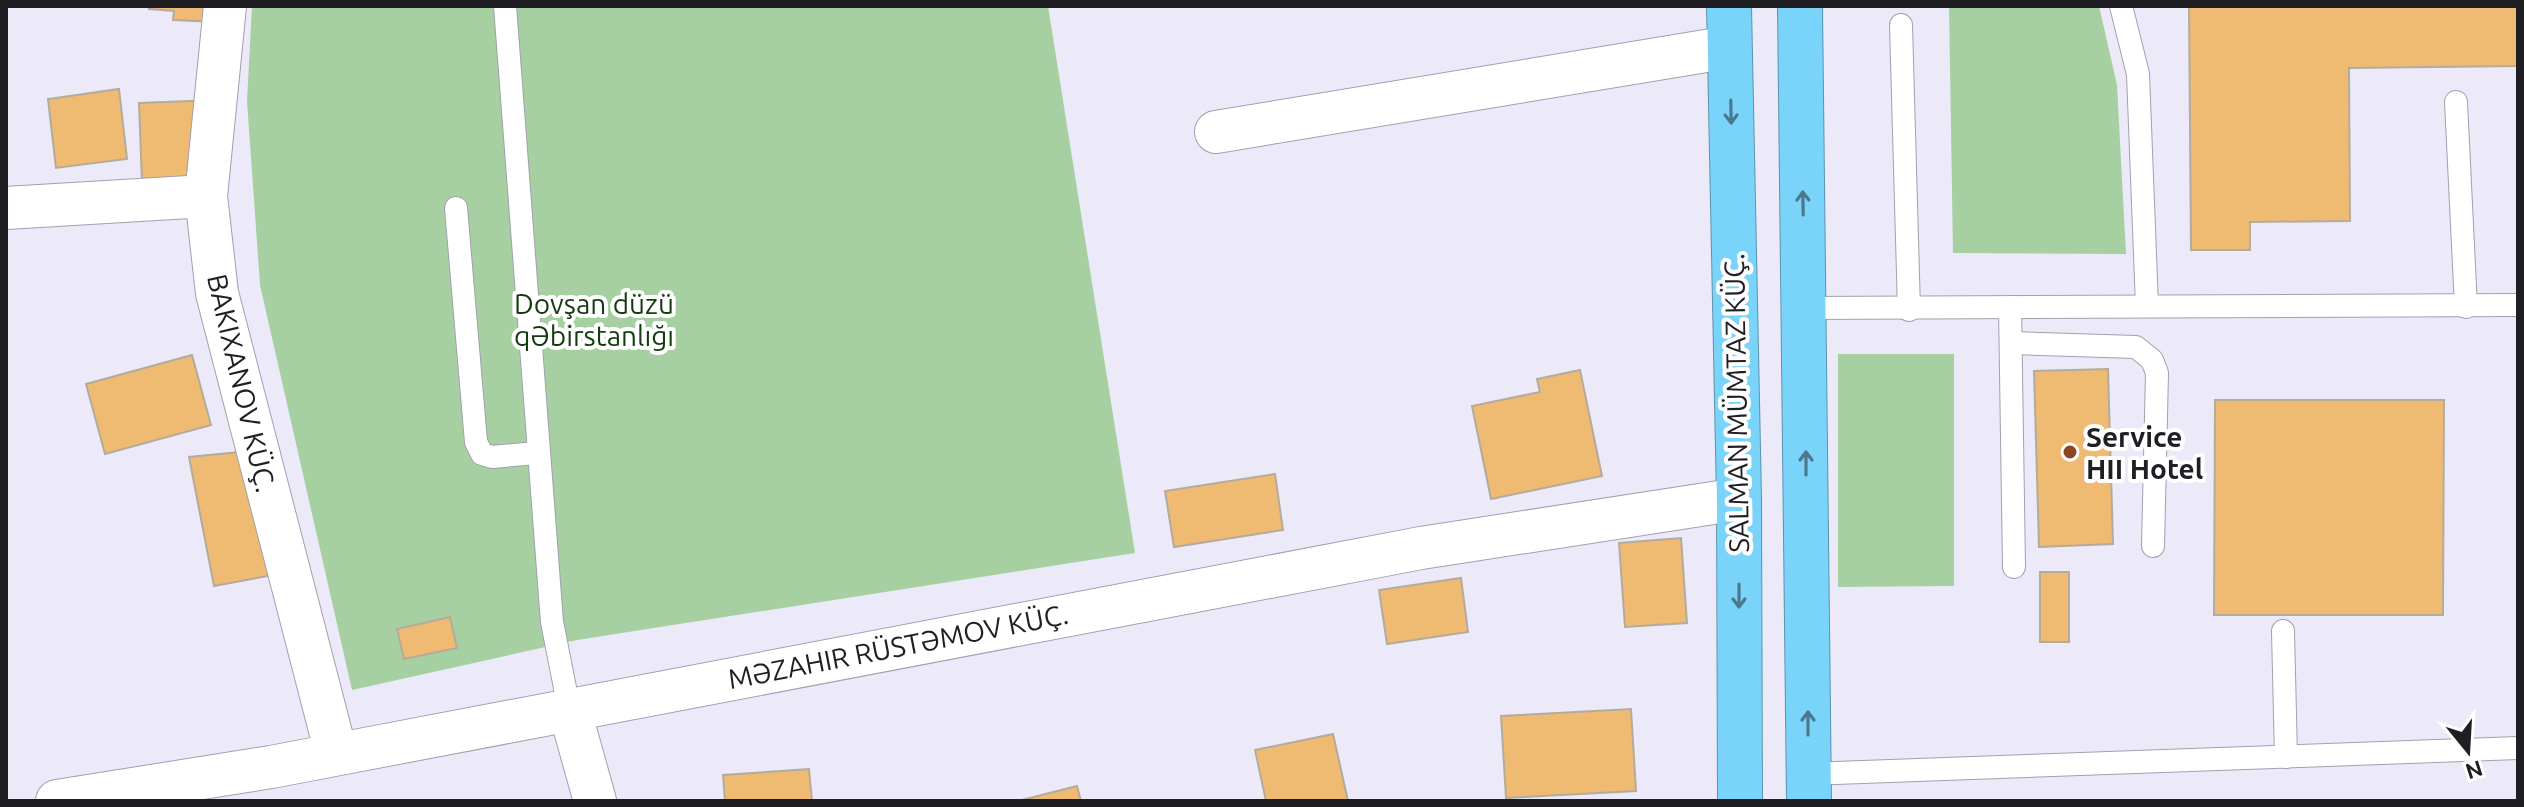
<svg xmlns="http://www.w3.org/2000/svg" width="2524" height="807" font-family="Ubuntu,sans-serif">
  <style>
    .green { fill: #a7d0a2 }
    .building { fill: #efba71; stroke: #b4ab9e; stroke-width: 2 }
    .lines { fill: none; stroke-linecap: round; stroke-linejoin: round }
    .lane-casing { stroke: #a2a0af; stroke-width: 24 }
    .street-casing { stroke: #a2a0af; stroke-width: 44 }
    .highway-casing { stroke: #5a94ae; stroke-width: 46 }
    .lane { stroke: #fff; stroke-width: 22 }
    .street { stroke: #fff; stroke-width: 42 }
    .highway { stroke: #7ad3f9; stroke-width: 44 }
    .oneway { stroke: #4c788e }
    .poi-dot { fill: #8c4422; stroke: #fff; stroke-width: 3 }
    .labels { text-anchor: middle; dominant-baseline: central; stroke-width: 8; stroke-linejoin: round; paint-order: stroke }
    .park-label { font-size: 28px; fill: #143c10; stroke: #fff }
    .street-label { font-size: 28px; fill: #1e1e23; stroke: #fff }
    .poi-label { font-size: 28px; font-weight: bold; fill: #1e1e23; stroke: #fff; text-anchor: start }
  </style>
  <rect width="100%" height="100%" fill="#eceaf9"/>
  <g class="green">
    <path d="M252 6H1048L1135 553 577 640 352 690 260 285 247 101Z"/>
    <path d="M1949 6H2099L2117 85 2126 254 1953 253Z"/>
    <path d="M1838 354H1954V586L1838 587Z"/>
  </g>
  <g class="building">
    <path d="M149 6H218L217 22 173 20 174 11 149 9Z"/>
    <path d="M2189 6H2518V66L2349 68 2350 221 2250 222V250H2191Z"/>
    <path d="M119 89 127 159 56 168 48 99Z"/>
    <path d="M216 100 219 180 142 183 139 103Z"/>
    <path d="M192 355 211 425 105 454 86 384Z"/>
    <path d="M2108 369 2113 544 2039 547 2034 371Z"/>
    <path d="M1580 370 1602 476 1491 499 1472 406 1540 392 1537 379Z"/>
    <path d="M2215 400H2444L2443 615H2214Z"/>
    <path d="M261 450 284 573 214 586 189 457Z"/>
    <path d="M1275 474 1283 530 1174 547 1165 491Z"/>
    <path d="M1681 538 1687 623 1625 627 1619 543Z"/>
    <rect x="2040" y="572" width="29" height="70"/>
    <path d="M1461 578 1468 632 1387 644 1379 590Z"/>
    <path d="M450 617 457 648 404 659 397 629Z"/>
    <path d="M1631 709 1636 791 1506 798 1501 716Z"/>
    <path d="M1333 734 1348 801H1266L1255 750Z"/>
    <path d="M809 769 812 801H725L723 775Z"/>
    <path d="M1077 786 1081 801H1018Z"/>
  </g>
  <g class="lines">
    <g class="lane-casing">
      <g id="lane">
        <path d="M505 6 552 622 569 708"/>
        <path d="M2121 6 2138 74 2147 306"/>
        <path d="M1901 25 1909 310"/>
        <path d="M2456 102 2466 307"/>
        <path d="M456 208 476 442 482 454 492 457 536 453"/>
        <path d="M2010 307 2014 567"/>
        <path d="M1804 308 2518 305"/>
        <path d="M2012 343 2136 347 2152 360 2157 373 2153 546"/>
        <path d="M2283 631 2286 757"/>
        <path d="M1808 774 2518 748"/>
      </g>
    </g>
    <g class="street-casing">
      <g id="street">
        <path d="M225 6 206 196 217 293 336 753"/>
        <path d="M1216 132 1730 47"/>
        <path d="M6 208 206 196"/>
        <path d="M569 708 595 801"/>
        <path d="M57 801 271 767 1421 548 1739 499"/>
      </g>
    </g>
    <g class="highway-casing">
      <g id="highway">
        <path d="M1729 6 1739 499 1740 801"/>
        <path d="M1800 6 1809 801"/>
      </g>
    </g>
    <use href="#lane" class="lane"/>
    <use href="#street" class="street"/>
    <use href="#highway" class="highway"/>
  </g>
  <defs><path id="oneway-shaft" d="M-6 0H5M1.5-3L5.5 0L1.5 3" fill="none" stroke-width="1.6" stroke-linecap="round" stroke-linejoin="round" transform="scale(2)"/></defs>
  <g class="oneway">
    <use href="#oneway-shaft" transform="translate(1731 112) rotate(89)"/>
    <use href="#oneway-shaft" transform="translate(1803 203) rotate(-91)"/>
    <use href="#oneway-shaft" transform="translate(1806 463) rotate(-90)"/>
    <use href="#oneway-shaft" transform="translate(1739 596) rotate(90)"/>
    <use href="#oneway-shaft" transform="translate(1808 723) rotate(-90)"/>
  </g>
  <circle class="poi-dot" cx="2070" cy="452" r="8"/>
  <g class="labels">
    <g class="park-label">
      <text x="594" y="303">Dovşan düzü<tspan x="594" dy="32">qəbirstanlığı</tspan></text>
    </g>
    <g class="street-label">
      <text transform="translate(242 383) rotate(77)">BAKIXANOV KÜÇ.</text>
      <text transform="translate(1736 403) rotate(-91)">SALMAN MÜMTAZ KÜÇ.</text>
      <text transform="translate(898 646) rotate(-11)">MƏZAHIR RÜSTƏMOV KÜÇ.</text>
    </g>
    <g class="poi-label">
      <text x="2086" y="436">Service<tspan x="2086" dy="32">HII Hotel</tspan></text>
    </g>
  </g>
  <rect width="2524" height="807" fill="none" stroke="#1e1e23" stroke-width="16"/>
  <g transform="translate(2468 751) rotate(162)" stroke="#ffffff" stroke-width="6" paint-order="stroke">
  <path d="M0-6L14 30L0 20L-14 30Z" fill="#1e1e23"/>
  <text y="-12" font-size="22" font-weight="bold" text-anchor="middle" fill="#1e1e23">N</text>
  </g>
</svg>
